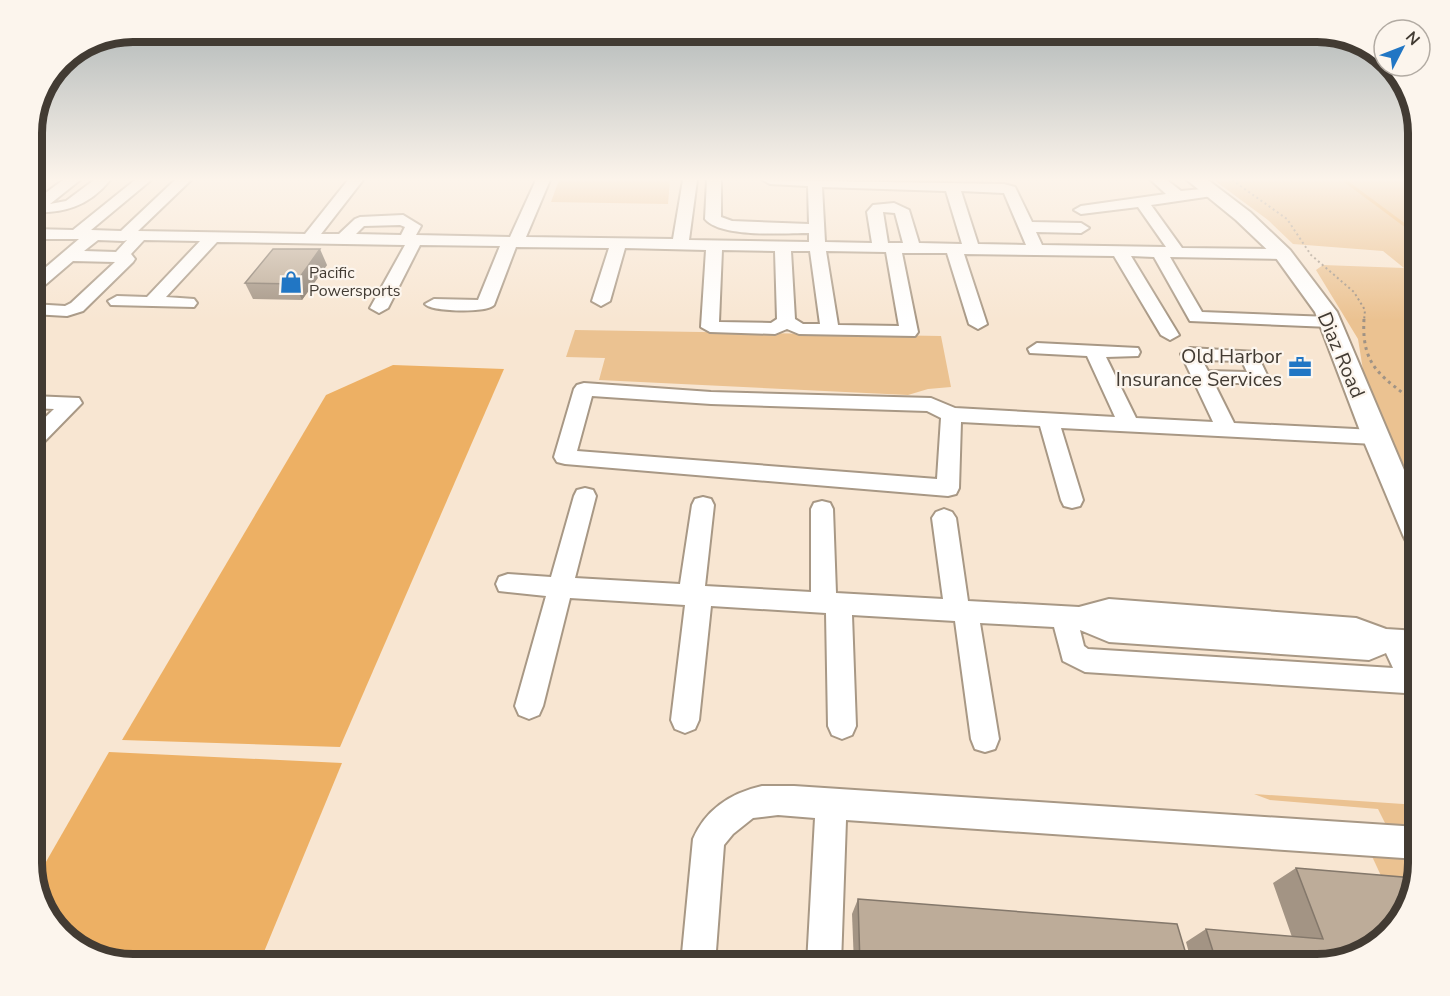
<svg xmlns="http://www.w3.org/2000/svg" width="1450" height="996" font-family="'Nunito Sans',sans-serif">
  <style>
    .green { fill: #ebc291 }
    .water { fill: #edb064 }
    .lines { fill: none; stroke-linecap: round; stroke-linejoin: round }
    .stream { stroke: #edb064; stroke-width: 3 }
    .minor-casing { stroke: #a89885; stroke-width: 4 }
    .major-casing { stroke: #a89885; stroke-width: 4 }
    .path-far1 { stroke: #a09385; stroke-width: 2; stroke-dasharray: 2 3; stroke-linecap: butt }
    .path { stroke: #a09385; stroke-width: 3; stroke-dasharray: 3 4; stroke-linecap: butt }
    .minor { fill: #fff; fill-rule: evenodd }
    .major { fill: #fff; fill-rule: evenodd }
    .wall { fill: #a39484 }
    .shaded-wall { fill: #84786b }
    .building { fill: #bdac99; stroke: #84786b; stroke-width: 1.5 }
    .labels { text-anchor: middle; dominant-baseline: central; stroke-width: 4.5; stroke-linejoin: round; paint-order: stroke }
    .far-poi-label { font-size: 16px; fill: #423b33; stroke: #fcf5ed; text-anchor: start }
    .street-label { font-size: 20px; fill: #423b33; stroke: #fcf5ed }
    .poi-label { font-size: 20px; fill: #423b33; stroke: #fcf5ed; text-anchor: end }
    .rim { fill: none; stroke: #423b33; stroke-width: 8 }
  </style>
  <rect width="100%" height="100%" fill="#f8e6d2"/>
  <g class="green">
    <path d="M559 180H670L668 204 551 202Z"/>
    <path d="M1214 180H1418V516L1379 432 1368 401 1358 339 1316 270 1323 265 1404 268 1383 251 1293 244 1268 220Z"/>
    <path d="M575 330 941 336 951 387 928 389 908 395 599 380 605 358 566 357Z"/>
    <path d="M1254 794 1418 805V831L1388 829 1378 809 1270 800Z"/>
    <path d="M1370 852 1418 857 1409 895 1389 893Z"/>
  </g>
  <g class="water">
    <path d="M393 365 504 369 340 747 122 740 326 395Z"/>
    <path d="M109 752 342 763 259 964H133L76 947 45 913 35 881Z"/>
  </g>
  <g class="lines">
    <path class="stream" d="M1344 180 1418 235"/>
    <g class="minor-casing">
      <g id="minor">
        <path d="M63 180H80L50 204 66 201 94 180H110C89 206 63 214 32 212V203Z"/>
        <path d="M135 180H151L91 230 121 231 175 180H191L138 231 305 234 348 180H363L321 234H339L355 219 360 217 403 215 421 226 416 235 510 237 536 180H550L526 237 673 239 683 180H697L689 240 809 242V233C784 233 721 238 705 219L707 180H721V217L732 221 809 224 808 186 770 184 763 180 1004 184 1015 187 1032 222 1081 223 1089 228 1081 233 1036 232 1042 245 1166 247 1138 207 1081 214 1074 210 1081 206 1166 194 1151 180H1167L1181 191 1212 188 1219 192 1212 196 1151 205 1182 248 1283 249 1291 254 1283 259 1170 257 1202 312 1330 317 1339 322 1330 327 1190 321 1154 257 1131 256 1179 335 1170 340 1161 335 1114 256 964 254 987 324 978 329 969 324 947 253H902L918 332 915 336 799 334 787 329 775 334 710 332 701 327 706 250 625 248 610 301 601 306 592 301 609 248 516 247 494 305C487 313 432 312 425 304L434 299 478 300 500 246 420 245 388 308 379 313 370 308 405 245 217 242 166 297 194 299 197 303 194 307 111 305 108 301 117 296 147 297 200 241 144 240 131 254 135 259 133 262 83 311 67 316 32 314V304L65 306 71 303 115 262 73 261 38 291 32 292V279L79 239H32V229L73 230ZM822 187 946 191 962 244 919 243 909 210 894 203 873 205 867 212 872 243 825 242ZM961 191 1004 193 1026 245 978 244ZM883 212 895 213 903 243H888ZM400 225 405 227 401 235 356 234 364 226ZM98 240 124 241 127 240 116 252 84 251ZM722 250 775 251 777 319 771 323 719 322ZM791 251H810L820 324H803L795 319ZM826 251 886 252 899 326 838 325Z"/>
        <path d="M1037 343 1138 348 1140 352 1138 356 1106 357 1136 418 1213 422 1181 354 1190 348 1256 352 1269 379 1266 383H1214L1234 423 1375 430 1382 432 1385 437 1382 442 1375 444 1061 428 1083 500 1080 506 1072 508 1064 506 1061 500 1040 426 961 422 959 488 956 494 948 496 565 464 557 462 554 457 574 389 577 385 584 383 711 392 931 398 955 408 1115 417 1087 356 1030 353 1028 349ZM1202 360 1242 361 1247 372 1208 371ZM592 396 711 404 927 411 941 418 937 479 577 451Z"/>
        <path d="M32 396 79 398 82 403 39 447 32 449V430L54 409 32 408Z"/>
        <path d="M585 488 593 490 596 496 575 578 680 584 692 505 695 499 703 497 711 499 714 505 705 586 811 592V509L814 503 822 501 830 503 833 509 836 593 943 599 932 518 936 512 944 509 952 512 956 518 968 601 1079 607 1109 599 1356 618 1386 629 1418 631V653H1412L1418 665V688L1405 693 1085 672 1063 661 1054 627 980 623 999 739 995 749 985 752 975 749 971 739 955 621 852 615 856 726 852 735 842 739 832 735 828 726 826 613 711 606 699 720 695 729 685 733 675 729 671 720 685 605 570 598 543 706 539 715 529 719 519 715 515 706 546 596 499 591 496 584 499 577 508 574 551 577 574 496 577 490ZM1080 630 1109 642 1369 660 1386 653 1393 668 1088 649 1084 646Z"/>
        <path d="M762 786H794L1418 827V859L846 820 841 964H807L815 818 778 815 753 818 733 834 724 845 715 964H681L693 839C706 809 731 793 762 786Z"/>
      </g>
    </g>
    <g class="major-casing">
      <path id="major" d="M1187 180H1208L1250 212 1290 250 1337 312 1418 503V546L1407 543 1403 535 1365 444 1315 312 1276 258 1236 220Z"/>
    </g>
    <path class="path-far1" d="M1232 180 1287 219 1311 255 1354 292 1365 310 1364 321"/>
    <g class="path">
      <path d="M1364 319C1361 369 1384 377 1418 405"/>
      <path d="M1409 397 1410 412 1418 439"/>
    </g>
    <use href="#minor" class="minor"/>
    <use href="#major" class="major"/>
  </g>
  <g class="wall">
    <path d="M327 265 302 300 253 299 245 283Z"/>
    <path d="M1296 868 1414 878 1317 964H1192L1186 942 1206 929 1292 937 1273 883Z"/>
    <path d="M858 899 1189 964H854L852 914Z"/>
  </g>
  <path class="shaded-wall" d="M320 249 327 265 302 300 295 284Z"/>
  <g class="building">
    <path d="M273 249H320L295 284 245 283Z"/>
    <path d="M1296 868 1414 878 1401 920 1362 954 1317 964H1217L1206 929 1323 939Z"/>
    <path d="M858 899 1177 924 1189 964H860Z"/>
  </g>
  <linearGradient id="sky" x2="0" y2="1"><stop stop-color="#aab2b3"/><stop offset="0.56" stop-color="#fcf4eb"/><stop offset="1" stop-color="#fcf4eb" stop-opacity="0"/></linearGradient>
  <rect width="1450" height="320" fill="url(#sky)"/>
  <defs>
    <g id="shop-bare" transform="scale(1.8)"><path d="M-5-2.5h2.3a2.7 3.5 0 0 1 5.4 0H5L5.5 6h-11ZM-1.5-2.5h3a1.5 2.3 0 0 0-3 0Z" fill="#2176c4" stroke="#fcf5ed" stroke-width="2.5" paint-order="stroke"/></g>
    <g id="office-bare" transform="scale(1.8)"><path d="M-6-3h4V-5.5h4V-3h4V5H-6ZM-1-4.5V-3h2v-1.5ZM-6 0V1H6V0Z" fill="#2176c4" stroke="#fcf5ed" stroke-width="2.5" paint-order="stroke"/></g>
  </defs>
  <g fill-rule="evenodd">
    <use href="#shop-bare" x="291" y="282"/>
    <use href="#office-bare" x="1300" y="367"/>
  </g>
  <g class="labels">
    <g class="far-poi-label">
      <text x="309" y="273">Pacific<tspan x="309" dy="18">Powersports</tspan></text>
    </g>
    <g class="street-label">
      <text transform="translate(1341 355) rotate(67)">Diaz Road</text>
    </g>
    <g class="poi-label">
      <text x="1282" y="356">Old Harbor<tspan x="1282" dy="23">Insurance Services</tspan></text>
    </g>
  </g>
  <path d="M0 0H1450V996H0ZM133 42H1317A91 91 0 0 1 1408 133V863A91 91 0 0 1 1317 954H133A91 91 0 0 1 42 863V133A91 91 0 0 1 133 42Z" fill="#fcf5ed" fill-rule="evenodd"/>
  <path class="rim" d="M133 42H1317A91 91 0 0 1 1408 133V863A91 91 0 0 1 1317 954H133A91 91 0 0 1 42 863V133A91 91 0 0 1 133 42Z"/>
  <g transform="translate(1402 48) rotate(48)"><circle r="28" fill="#fcf5ed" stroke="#b2aba3" stroke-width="1.5"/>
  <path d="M0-4.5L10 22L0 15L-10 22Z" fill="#2176c4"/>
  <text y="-9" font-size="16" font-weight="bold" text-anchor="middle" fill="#423b33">N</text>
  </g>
</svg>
